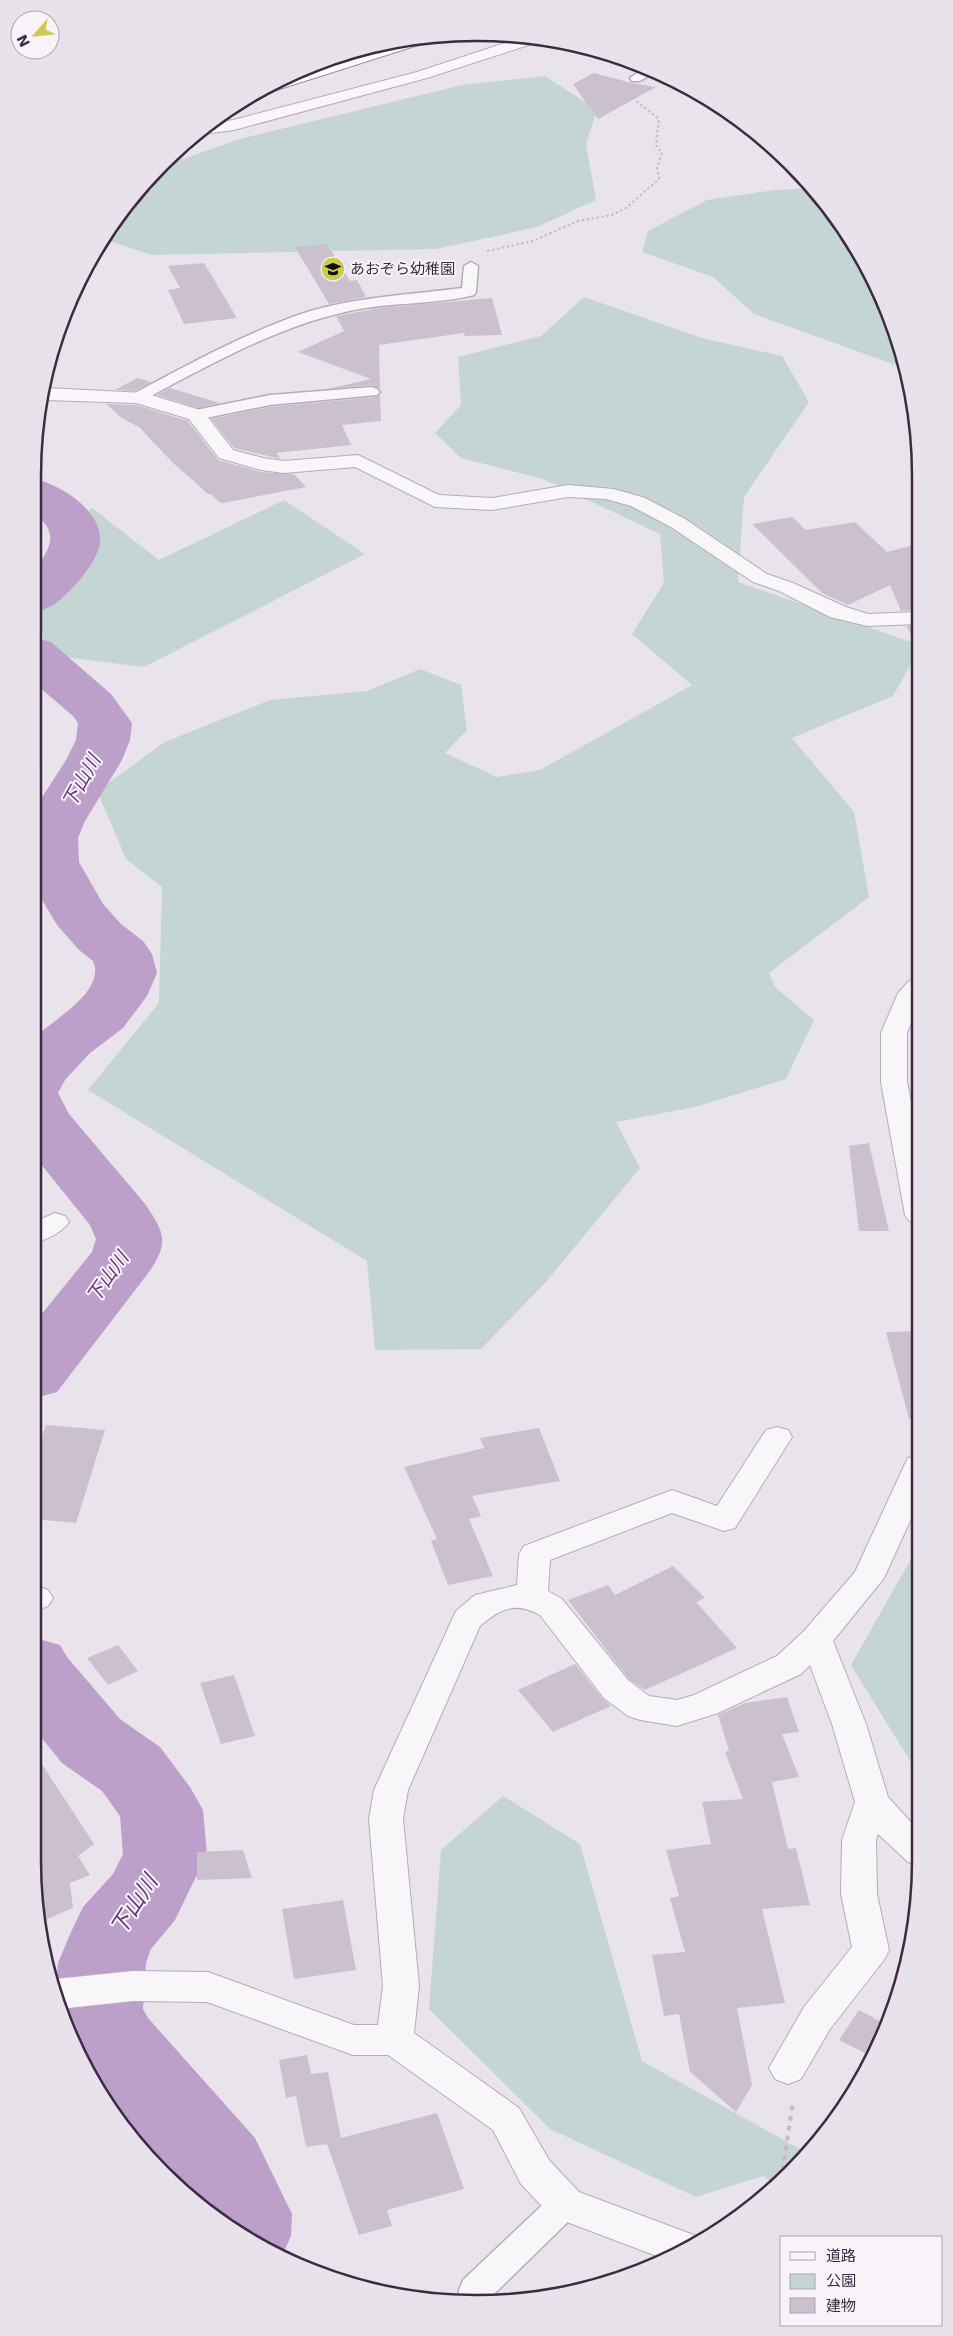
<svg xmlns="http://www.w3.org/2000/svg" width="953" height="2336" font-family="'DejaVu Sans','Noto Sans JP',sans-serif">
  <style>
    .green { fill: #c5d5d3 }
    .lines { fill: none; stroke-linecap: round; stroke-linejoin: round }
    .river { fill: #bca0ca; fill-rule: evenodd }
    .building { fill: #cbc1ce }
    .service-casing { stroke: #b6acb9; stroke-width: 3 }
    .minor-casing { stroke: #b6acb9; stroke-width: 2 }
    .motorway-casing { stroke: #9c8ba2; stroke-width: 2 }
    .path-far1 { stroke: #c5bdc6; stroke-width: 2; stroke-dasharray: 2.5 2.5; stroke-linecap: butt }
    .path { stroke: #c5bdc6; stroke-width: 4; stroke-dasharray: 5 5; stroke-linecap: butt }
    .service { fill: #f9f6f9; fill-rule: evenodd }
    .minor { fill: #f9f6f9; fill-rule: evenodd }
    .motorway { fill: #fff; fill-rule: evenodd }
    .labels { text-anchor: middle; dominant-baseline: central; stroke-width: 4; stroke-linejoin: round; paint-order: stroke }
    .far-poi-label { font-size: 15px; fill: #3e2b43; stroke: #f7f3f8; text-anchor: start }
    .water-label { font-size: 19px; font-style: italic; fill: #633677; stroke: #f7f3f8 }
    .near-water-label { font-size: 22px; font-style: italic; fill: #633677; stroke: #f7f3f8 }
    .rim { fill: none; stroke: #3e2b43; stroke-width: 2.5 }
  </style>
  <rect width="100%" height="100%" fill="#e9e4eb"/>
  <g class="green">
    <path d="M545 76 597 110 586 144 596 200 537 227 436 249 152 255 103 239 142 184 160 167 240 139 462 85Z"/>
    <path d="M813 188 875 280 901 367 754 314 713 277 642 252 648 231 707 200 775 190Z"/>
    <path d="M584 297 702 338 782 356 809 402 744 497 738 582 917 644V653L893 696 792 738 854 812 869 897 769 973 775 987 814 1020 786 1079 695 1107 616 1122 640 1168 546 1282 481 1349 375 1350 367 1261 88 1090 159 1003 162 887 126 859 97 791 165 742 270 700 367 691 420 669 461 685 467 730 445 753 497 777 540 770 692 685 632 634 664 583 660 534 543 479 461 458 435 433 461 405 458 357 541 336Z"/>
    <path d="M284 500 365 554 144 667 47 655 33 587V571L92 508 159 560Z"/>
    <path d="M920 1543V1777L851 1665Z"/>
    <path d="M503 1796 580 1844 642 2061 807 2153 777 2185 763 2176 696 2197 550 2129 429 2009 441 1850Z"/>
  </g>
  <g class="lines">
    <g class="river">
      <path d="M32 478C59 484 102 509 100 542 99 556 85 574 76 584 61 600 54 608 32 613V571C51 551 61 530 32 513Z"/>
      <path d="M32 637 51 642 111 694 132 723 130 740 122 760 85 821 78 838 79 862 103 904 121 924 143 941 152 954 157 973 147 996 123 1028 90 1053 65 1080 58 1093 69 1114 146 1205C165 1234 169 1242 149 1272L57 1392 32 1399V1326L92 1252 96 1239 90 1225 32 1153V1040C50 1022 93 999 95 973 96 969 94 964 93 961L79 950 57 925 32 883V813L66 760 76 740 78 723 73 716 32 681Z"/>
      <path d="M32 1637 60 1645 67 1657 120 1719 160 1747 190 1787 203 1810 207 1854 175 1920 151 1949 146 1963 143 2009 148 2018 255 2138 292 2214 291 2236 282 2256 255 2244 178 2181 90 2077 56 2002 58 1963 71 1932 83 1907 113 1874 123 1854 120 1816 102 1791 62 1763 32 1726Z"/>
    </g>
  </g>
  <g class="building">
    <path d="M594 73 632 83 656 87 598 119 573 84Z"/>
    <path d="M327 244 350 281 357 280 366 297 329 304 295 247Z"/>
    <path d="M204 263 237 318 184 324 168 290 180 288 168 266Z"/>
    <path d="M492 298 502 335 465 336 464 333 379 345 380 389 372 385 327 389 371 379 298 352 344 331 336 316 380 308Z"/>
    <path d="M137 378 151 382 135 391 115 390Z"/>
    <path d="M170 388 220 403 198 408 157 395Z"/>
    <path d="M380 395 381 421 342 425 351 445 276 453 281 459 234 448 211 419 270 407 377 397Z"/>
    <path d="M106 404 136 405 188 421 218 460 261 472 294 474 306 487 223 503 219 502 211 494H208L171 461 139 427 123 419Z"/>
    <path d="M792 517 806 530 855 522 887 552 917 544V610L901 611 890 585 848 605 822 593 752 524Z"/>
    <path d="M907 626H917V648Z"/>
    <path d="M869 1143 889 1231H859L849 1146Z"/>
    <path d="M919 1331V1417L909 1419 886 1332Z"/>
    <path d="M46 1425 105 1430 76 1523 32 1519V1464Z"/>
    <path d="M539 1428 560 1481 472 1496 481 1516 469 1519 493 1576 448 1585 431 1541 437 1539 404 1467 484 1448 480 1438Z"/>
    <path d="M673 1566 705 1598 696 1602 737 1648 645 1690 629 1679 568 1600 608 1585 615 1595Z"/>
    <path d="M118 1645 138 1671 108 1685 87 1658Z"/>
    <path d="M575 1664 603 1699 611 1706 553 1732 518 1690Z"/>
    <path d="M234 1675 255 1736 221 1744 200 1683Z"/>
    <path d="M787 1697 799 1732 782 1734 799 1777 772 1782 788 1849 796 1848 810 1905 762 1909 785 2003 737 2008 752 2085 736 2112 690 2072 679 2014 664 2016 652 1955 685 1952 670 1898 679 1896 666 1850 711 1844 702 1802 743 1799 725 1752 729 1751 718 1715 745 1703Z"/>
    <path d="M32 1749 94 1844 78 1856 90 1875 70 1883 73 1908 43 1921 32 1860Z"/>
    <path d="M243 1850 252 1878 197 1880V1852Z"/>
    <path d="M343 1900 356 1970 294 1979 282 1909Z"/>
    <path d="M859 2010 885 2024 869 2055 839 2040Z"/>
    <path d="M307 2055 311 2074 328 2072 341 2138 437 2113 464 2189 387 2210 392 2226 359 2235 327 2144 306 2147 296 2096 286 2098 279 2060Z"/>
  </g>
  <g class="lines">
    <g class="service-casing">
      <g id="service">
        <path d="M644 68 654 73 640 81H632L630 78Z"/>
        <path d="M471 262 478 266 476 292 474 295C434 305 390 302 349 311 276 327 209 365 143 400H133L130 397 133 394C187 365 242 335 301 314 352 297 409 295 462 288L464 266Z"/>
        <path d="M372 387 377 389 380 392 377 395 270 405 196 420 190 418 188 415 190 412 196 410 270 395Z"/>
        <path d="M565 2190 576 2194 581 2204 576 2214 491 2297 459 2298V2290L463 2280 554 2194Z"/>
      </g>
    </g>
    <g class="minor-casing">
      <g id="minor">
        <path d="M526 36 547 39 427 78 234 130 195 135 205 125 233 120 417 72Z"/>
        <path d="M47 388 145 393 203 411 233 450 263 458 284 461 358 455 439 495 492 498 568 485 614 489 645 498 685 519 767 574 793 583 846 607 868 614 917 612V624L867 626 830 617 779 591 753 582 671 527 631 506 606 499 568 497 492 510 435 507 355 467 284 473 261 470 219 458 189 419 136 403 46 400Z"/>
        <path d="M918 978V1006L907 1033V1082L919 1140V1224L909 1221 905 1215 881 1082V1033L898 993 909 981Z"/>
        <path d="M55 1213 65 1216 69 1222C62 1233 45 1240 32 1244V1223Z"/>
        <path d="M777 1427 788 1430 792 1437 735 1528 724 1531 672 1513 550 1560 548 1591 562 1599 628 1680 649 1696 677 1700 694 1695 777 1656 804 1631 855 1572 904 1466 908 1458 919 1456 920 1499 884 1578 833 1641 866 1724 888 1797 920 1832 919 1866 908 1862 878 1834 876 1840 877 1894 889 1950 884 1960 830 2029 801 2079 788 2084 775 2079 769 2068 804 2007 852 1947 841 1894 842 1840 855 1802 832 1724 810 1665 801 1674 718 1713 677 1726 640 1720 628 1716 604 1698 540 1615C515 1601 500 1609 480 1626L408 1790 403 1819 419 1986 414 2033 519 2108 549 2160 579 2192 699 2237 701 2242 662 2258 551 2216 521 2184 493 2130 388 2055H353L207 2002 133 2001 59 2009 52 1980 55 1979 133 1971 208 1972 354 2025H378L383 1986 369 1819 374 1790 456 1611 475 1595 517 1585 519 1554 524 1546 672 1490 717 1506 766 1430Z"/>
        <path d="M37 1586 48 1590 53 1598 48 1606 32 1612V1588Z"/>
      </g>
    </g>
    <g class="motorway-casing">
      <path id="motorway" d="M439 35 437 39 267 93H256L278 80 400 41Z"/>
    </g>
    <path class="path-far1" d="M487 251 533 241 578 221 612 215 626 208 659 179 657 168 662 153 656 145 659 119 636 101"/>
    <path class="path" d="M781 2180 793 2102"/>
    <use href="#service" class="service"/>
    <use href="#minor" class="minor"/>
    <use href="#motorway" class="motorway"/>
  </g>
  <defs>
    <g id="school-disc" transform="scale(1.25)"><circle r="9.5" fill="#cccb4d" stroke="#f7f3f8"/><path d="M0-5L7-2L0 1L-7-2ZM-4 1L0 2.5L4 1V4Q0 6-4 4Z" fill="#111"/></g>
  </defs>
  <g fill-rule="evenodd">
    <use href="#school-disc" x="333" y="269"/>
  </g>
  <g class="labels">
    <g class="far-poi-label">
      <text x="350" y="269">あおぞら幼稚園</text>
    </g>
    <g class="water-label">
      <text transform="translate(81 781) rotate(-61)">下山川</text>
      <text transform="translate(107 1277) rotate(-55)">下山川</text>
    </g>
    <g class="near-water-label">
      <text transform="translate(134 1905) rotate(-57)">下山川</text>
    </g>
  </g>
  <path d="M0 0H953V2336H0ZM476 41H477A435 435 0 0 1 912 476V1860A435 435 0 0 1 477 2295H476A435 435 0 0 1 41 1860V476A435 435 0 0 1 476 41Z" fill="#e8e3ea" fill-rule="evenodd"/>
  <path class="rim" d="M476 41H477A435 435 0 0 1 912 476V1860A435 435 0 0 1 477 2295H476A435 435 0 0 1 41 1860V476A435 435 0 0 1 476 41Z"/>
  <rect x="780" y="2236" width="162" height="90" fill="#f7f3f8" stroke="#ada3b0"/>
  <rect x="790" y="2252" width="25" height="8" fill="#f9f6f9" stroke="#ada3b0"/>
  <text x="826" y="2261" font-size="15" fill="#3e2b43">道路</text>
  <rect x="790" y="2274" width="25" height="15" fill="#c5d5d3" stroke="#ada3b0"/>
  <text x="826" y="2286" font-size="15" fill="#3e2b43">公園</text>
  <rect x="790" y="2298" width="25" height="15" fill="#cbc1ce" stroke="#ada3b0"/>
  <text x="826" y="2311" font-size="15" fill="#3e2b43">建物</text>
  <g transform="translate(35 35) rotate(243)"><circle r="24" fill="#f7f3f8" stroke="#ada3b0"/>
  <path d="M0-4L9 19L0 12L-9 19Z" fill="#cccb4d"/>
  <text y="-8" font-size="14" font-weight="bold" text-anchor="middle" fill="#3e2b43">N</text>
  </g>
</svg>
